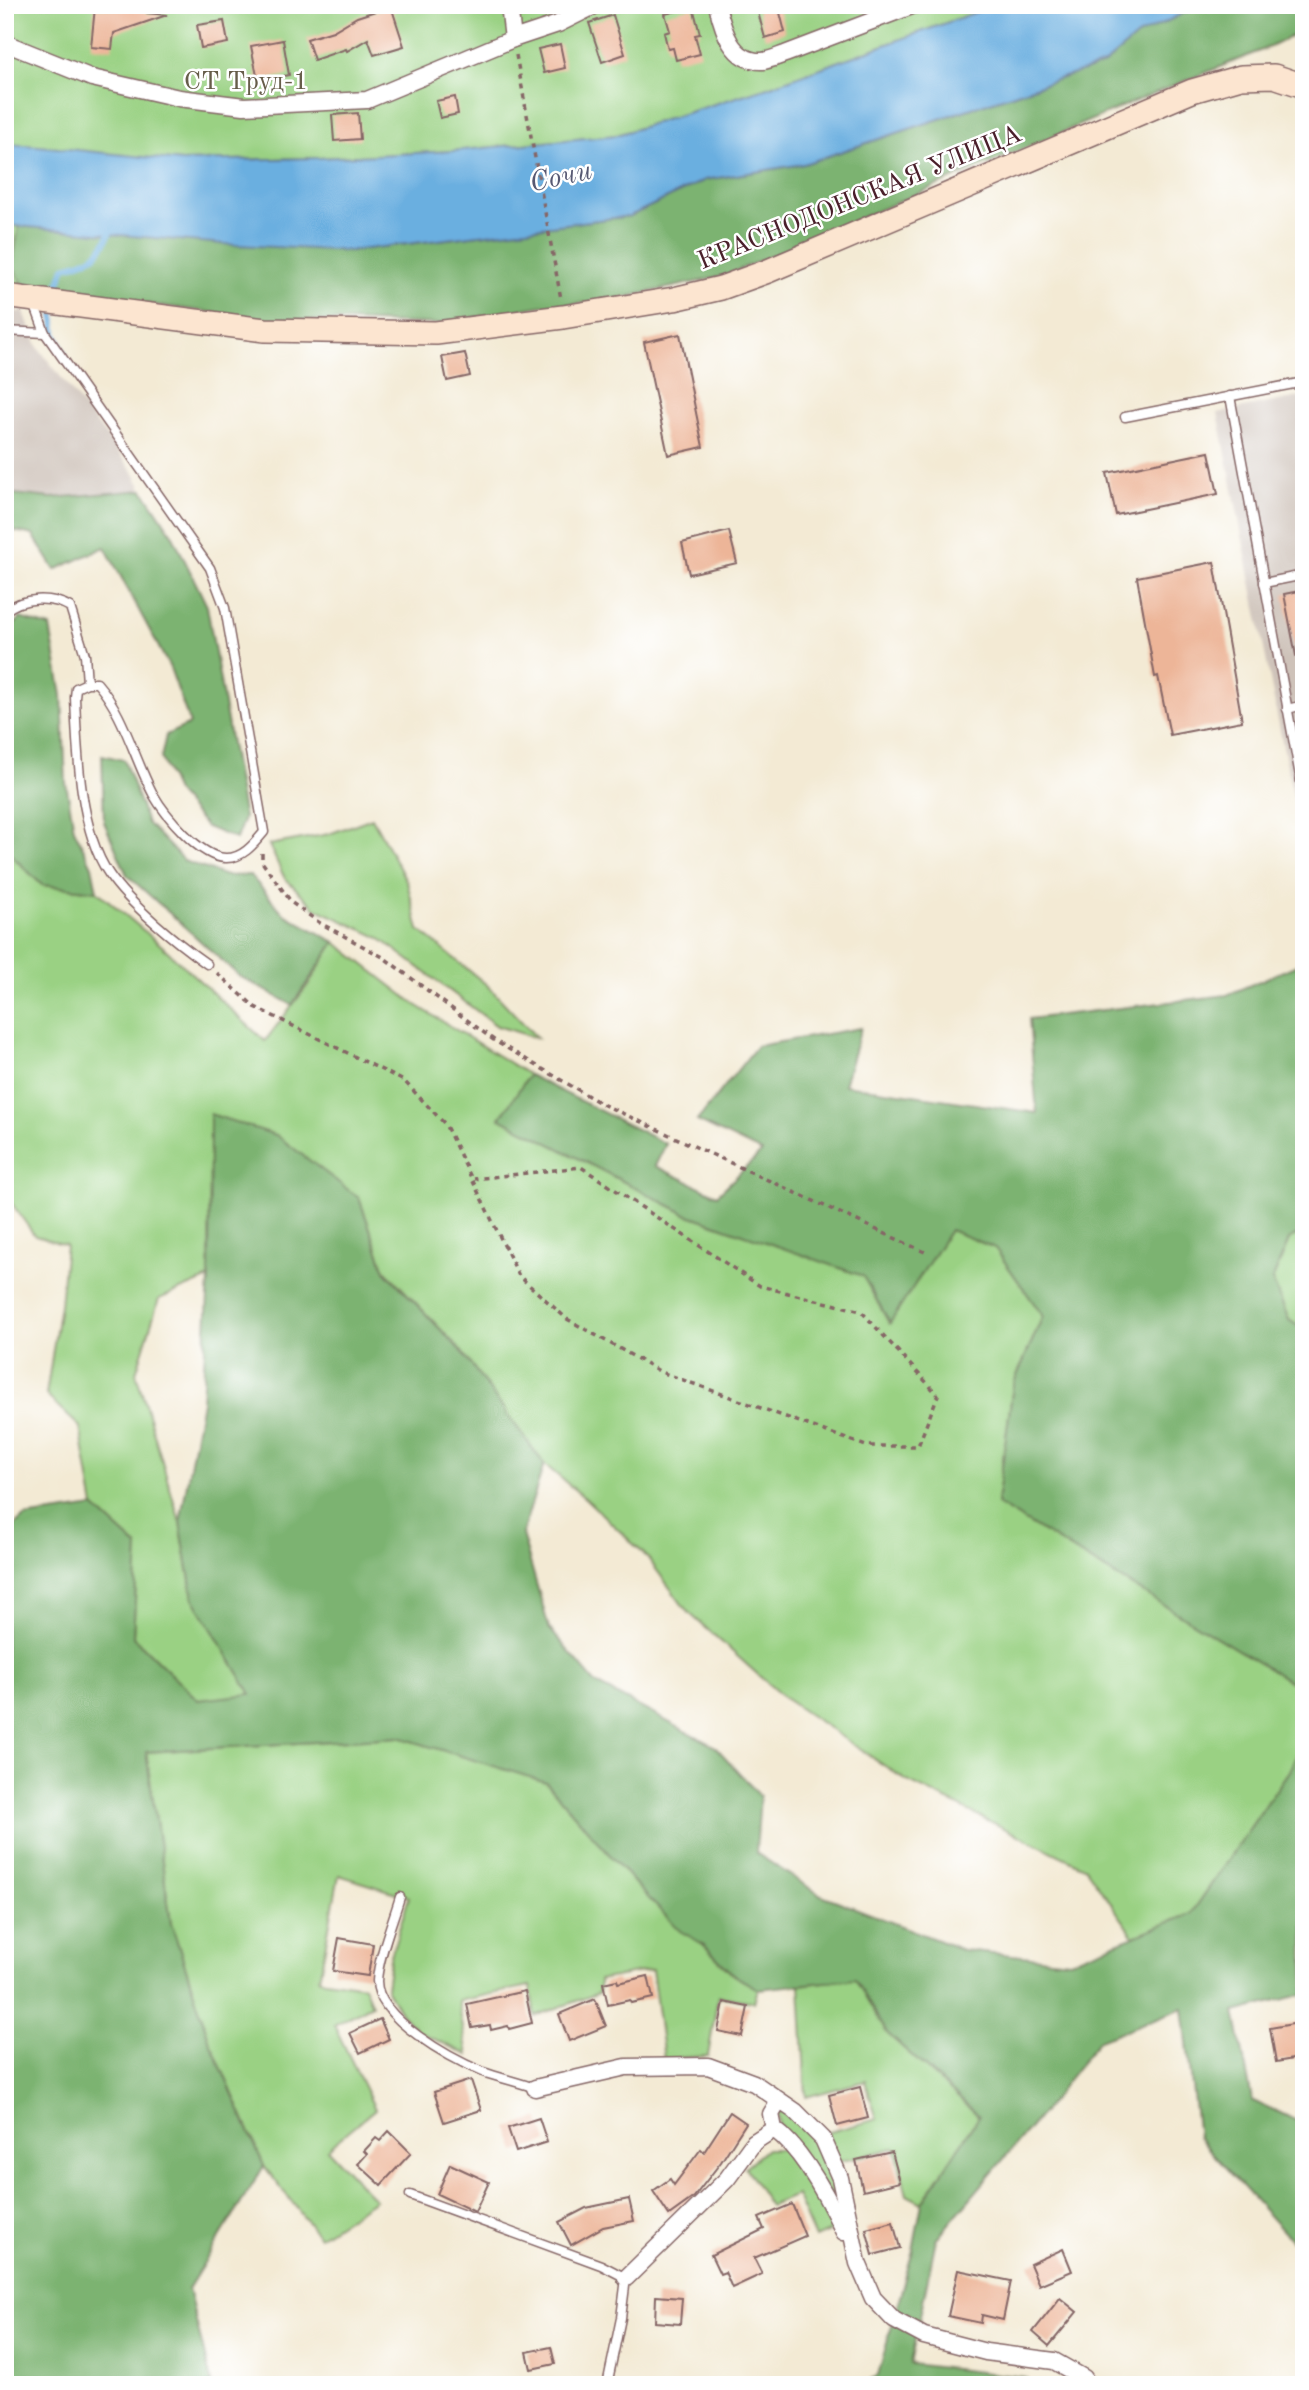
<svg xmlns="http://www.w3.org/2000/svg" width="1309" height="2390" font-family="'Old Standard TT',serif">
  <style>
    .industrial { fill: #cec2b9 }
    .green { fill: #9ad183; stroke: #727857; stroke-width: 2 }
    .forest { fill: #7bb371; stroke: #62694e; stroke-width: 2 }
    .water { fill: #6aafe0; stroke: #5a6786; stroke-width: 2 }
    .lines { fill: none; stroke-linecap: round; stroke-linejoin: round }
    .stream { stroke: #6aafe0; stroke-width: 6 }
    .building { fill: #edb598 }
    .lane-casing { stroke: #856666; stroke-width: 11 }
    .street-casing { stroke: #856666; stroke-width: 19 }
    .secondary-casing { stroke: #856666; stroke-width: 26 }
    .path { stroke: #856666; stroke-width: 3.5; stroke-dasharray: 5 5; stroke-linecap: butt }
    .lane { stroke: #fff; stroke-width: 8 }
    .street { stroke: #fff; stroke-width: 16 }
    .secondary { stroke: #fce5d0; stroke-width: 23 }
    .labels { text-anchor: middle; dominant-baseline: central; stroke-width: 5; stroke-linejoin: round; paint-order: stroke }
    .park-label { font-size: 26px; fill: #665d4a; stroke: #fff }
    .street-label { font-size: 26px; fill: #4a1f2b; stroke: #fff }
    .water-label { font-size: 28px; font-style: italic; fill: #575973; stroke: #fff }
  </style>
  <rect width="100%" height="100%" fill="#fff"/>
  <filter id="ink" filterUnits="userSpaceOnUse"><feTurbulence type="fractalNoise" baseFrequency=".0143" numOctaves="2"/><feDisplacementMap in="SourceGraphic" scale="14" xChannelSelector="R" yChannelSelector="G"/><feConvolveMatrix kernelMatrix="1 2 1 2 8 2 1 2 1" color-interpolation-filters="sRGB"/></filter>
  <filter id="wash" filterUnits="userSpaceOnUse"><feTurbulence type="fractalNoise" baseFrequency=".00686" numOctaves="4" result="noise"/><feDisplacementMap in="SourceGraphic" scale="28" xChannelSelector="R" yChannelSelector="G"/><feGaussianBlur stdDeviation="1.57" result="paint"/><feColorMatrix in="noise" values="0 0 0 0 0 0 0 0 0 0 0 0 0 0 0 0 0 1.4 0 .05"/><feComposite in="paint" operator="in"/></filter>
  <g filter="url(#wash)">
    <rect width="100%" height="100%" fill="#f3ead4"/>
    <g class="industrial">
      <path d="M5 311 24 312 37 346 132 470 143 490 52 498 5 493Z"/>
      <path d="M1304 396V853L1218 413Z"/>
    </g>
    <g class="green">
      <path d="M5 5H996L765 88 617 135 453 151 319 158 182 161 5 147Z"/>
      <path d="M5 225 19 226 12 267 26 288 5 286Z"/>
      <path d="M372 818 407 882 419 930 487 985 537 1038 497 1026 378 937 315 908 284 877 269 845 329 834Z"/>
      <path d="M5 849 42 885 97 891 162 946 265 1041 308 985 335 942 416 1005 529 1075 501 1118 686 1214 863 1276 889 1323 950 1230 995 1248 1043 1316 1013 1385 997 1504 1304 1690V1741L1289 1771 1191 1914 1134 1936 1086 1868 907 1781 784 1698 687 1611 647 1557 586 1499 544 1464 461 1351 385 1270 359 1198 209 1278 159 1299 136 1373 180 1522 193 1598 252 1695 198 1700 133 1637 138 1547 94 1507 80 1427 46 1395 60 1305 66 1245 35 1236 5 1194Z"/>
      <path d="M1304 1227V1330L1289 1320 1272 1280 1292 1233Z"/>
      <path d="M399 1737 546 1782 638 1887 680 1930 703 1944 733 1975 758 1989 754 2002 718 1996 708 2056 664 2059 652 1970 599 1980V1993L535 2016 530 1986 458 2001 468 2055 419 2032 399 2011 386 1988 390 1959 409 1897 339 1875 319 1979 364 1986 372 2005 334 2025 375 2109 327 2149 375 2200 319 2237 264 2166 210 2042 171 1923 146 1752Z"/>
      <path d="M855 1978 887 2033 979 2116 922 2203 907 2195 895 2148 838 2162 826 2133 877 2119 865 2081 806 2097 800 1985Z"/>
      <path d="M785 2108 819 2141 838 2192 831 2198 779 2125 777 2114Z"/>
      <path d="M766 2149H785L818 2194 833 2230 815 2238 796 2195 770 2206 745 2167Z"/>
    </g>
    <g class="forest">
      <path d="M1200 5H1304V30L1272 46 1150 95 724 276 603 302 540 306 438 324 262 319 26 288 12 267 19 226 351 251 630 216 705 180 804 164 1104 64 1137 36Z"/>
      <path d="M143 490 172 534 207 606 244 818 236 839 206 827 176 792 161 758 166 735 190 724 170 668 105 547 55 570 33 535 5 529V493L52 498Z"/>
      <path d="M20 618 50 627 62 695 66 783 74 829 92 866 97 891 42 885 5 849V636Z"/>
      <path d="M102 755 124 760 147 823 184 861 226 876 250 875 284 914 335 942 292 1005 239 976 127 875 104 822Z"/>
      <path d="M1304 962V1231L1289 1240 1272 1280 1289 1320 1304 1330V1690L997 1504 1013 1385 1043 1316 995 1248 950 1230 890 1323 863 1276 686 1214 500 1118 529 1075 666 1144 655 1166 717 1195 762 1152 697 1121 757 1046 861 1028 844 1085 1037 1113 1029 1019 1227 995Z"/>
      <path d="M210 1114 276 1135 359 1198 385 1271 461 1351 544 1464 522 1534 549 1628 596 1684 716 1747 760 1796 756 1853 819 1894 963 1950 1070 1961 1191 1914 1289 1771 1304 1741V1994L1235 2012 1252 2100 1304 2124 1303 2253 1198 2137 1183 2008 1099 2040 1040 2116 936 2239 910 2364 1024 2377 1035 2385H865L878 2375 913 2250 922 2203 979 2116 887 2033 855 1979 758 1989 734 1975 703 1944 680 1931 638 1887 546 1782 399 1737 146 1752 171 1923 210 2042 264 2166 188 2289 212 2385H5V1534L24 1517 94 1507 138 1547 133 1637 198 1700 251 1694 193 1598 180 1522 202 1401 209 1278Z"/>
    </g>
    <path class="water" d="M996 5H1200L1137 36 1104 64 804 164 705 180 630 216 351 251 235 245 5 225V144L39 146 182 161 319 158 453 151 617 135 765 88Z"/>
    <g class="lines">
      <g class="stream">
        <path d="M57 288 65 267C93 260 102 255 112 227"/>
        <path d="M54 316 55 334 64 354"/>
      </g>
    </g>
    <g id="blocks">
      <g class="building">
        <path d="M122 5H144L147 13 167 15 114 33 112 49 91 47 95 7 123 10Z"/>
        <path d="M756 5H778L785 32 765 38Z"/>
        <path d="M391 6 404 46 374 55 368 39 347 51 346 49 314 60 307 39 333 31 357 17Z"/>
        <path d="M693 7 700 34 695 35 700 54 676 60 673 48 668 49 664 33 670 31 665 14Z"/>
        <path d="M613 15 625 54 602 62 589 23Z"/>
        <path d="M224 21 228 43 201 48 197 25Z"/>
        <path d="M283 40 289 75 258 81 251 46Z"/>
        <path d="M560 44 565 68 544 73 538 49Z"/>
        <path d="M455 97 458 114 440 118 436 101Z"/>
        <path d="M358 113 360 139 334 141 332 115Z"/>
        <path d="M680 334 703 447 668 455 644 342Z"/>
        <path d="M465 353 470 376 447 381 442 357Z"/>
        <path d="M1209 452 1218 494 1116 515 1107 473Z"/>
        <path d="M729 531 737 563 689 574 682 543Z"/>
        <path d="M1214 562 1242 721 1170 735 1158 676 1155 677 1137 577Z"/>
        <path d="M1304 590V655L1296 656 1284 594Z"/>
        <path d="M339 1938 373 1944 368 1976 333 1971Z"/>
        <path d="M648 1976 653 1998 631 2003 630 2000 608 2005 603 1983 617 1980 618 1983Z"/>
        <path d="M525 1991 532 2023 509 2029 508 2026 491 2030 490 2025 472 2028 467 2004Z"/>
        <path d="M595 1999 606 2026 569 2041 559 2014Z"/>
        <path d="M724 2002 748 2007 742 2036 718 2031Z"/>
        <path d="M380 2019 389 2039 360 2053 350 2033Z"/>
        <path d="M1304 2022V2057L1276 2062 1270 2028Z"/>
        <path d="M471 2080 481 2110 444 2122 434 2092Z"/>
        <path d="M860 2087 868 2118 837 2126 829 2095Z"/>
        <path d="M730 2112 746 2123 721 2162 694 2197 669 2215 653 2191 670 2179 674 2185 701 2149 704 2152Z"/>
        <path d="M539 2118 547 2142 516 2152 508 2128Z"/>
        <path d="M389 2131 411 2153 381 2185 358 2164 367 2154 364 2151 376 2138 380 2141Z"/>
        <path d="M892 2152 900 2182 863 2191 856 2160Z"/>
        <path d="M450 2164 489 2182 475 2212 437 2194Z"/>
        <path d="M629 2199 634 2221 603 2227 571 2245 559 2222 586 2208Z"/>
        <path d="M792 2204 805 2236 754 2258 762 2274 732 2288 725 2272 720 2274 711 2255 764 2229 759 2218Z"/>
        <path d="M893 2222 900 2248 873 2255 866 2229Z"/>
        <path d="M1063 2249 1072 2271 1039 2285 1030 2264Z"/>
        <path d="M958 2270 1011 2281 1003 2320 982 2315 981 2323 948 2316Z"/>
        <path d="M656 2296 682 2298 680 2324 655 2322Z"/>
        <path d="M1060 2298 1077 2312 1049 2346 1033 2332Z"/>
        <path d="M551 2347 555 2364 531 2369 527 2352Z"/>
      </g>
    </g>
  </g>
  <g filter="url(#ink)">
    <use href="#blocks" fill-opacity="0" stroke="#856666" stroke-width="2"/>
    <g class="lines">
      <g class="lane-casing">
        <g id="lane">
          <path d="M34 303 45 333 210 568 225 608 264 832C254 844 242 859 225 858 200 857 165 815 153 794 134 758 124 714 97 683H87L76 688 75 697C77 748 79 831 109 874 129 904 177 943 207 964"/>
          <path d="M5 331 45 333"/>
          <path d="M1230 396 1304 798"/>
          <path d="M1125 417 1304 382"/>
          <path d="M1264 583 1304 575"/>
          <path d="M5 611C23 597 51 596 70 607L85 655 87 683"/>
          <path d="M1287 709 1304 705"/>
          <path d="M400 1897C393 1920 378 1958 377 1981 377 2019 452 2059 483 2072 500 2078 518 2082 535 2088"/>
          <path d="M410 2195 601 2265 626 2278 621 2318 607 2385"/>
        </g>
      </g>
      <g class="street-casing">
        <g id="street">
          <path d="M509 5 513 39"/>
          <path d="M717 5C723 30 732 63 763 61 770 60 779 56 785 54L914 5"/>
          <path d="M5 43 92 78 179 98 244 106 367 100 513 39 558 24 596 5"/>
          <path d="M535 2088 626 2067 708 2066 754 2083 795 2111 823 2139 840 2178 858 2263 873 2298 894 2320 924 2336 986 2352 1054 2361 1084 2378 1088 2385"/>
          <path d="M779 2101 771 2114 774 2129C803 2150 829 2200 844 2232"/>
          <path d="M626 2278 727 2179 754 2142 774 2129"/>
        </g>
      </g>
      <g class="secondary-casing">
        <path id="secondary" d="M5 296 265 330 436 333 563 317 674 299 721 288 768 271 1192 91 1241 77 1274 76 1304 86"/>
      </g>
      <g class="path">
        <path d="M516 55 561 299"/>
        <path d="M262 853V862L292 903 320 923 383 957 495 1041 602 1104 925 1252"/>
        <path d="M217 973 255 1007 404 1081 445 1124 519 1276 567 1319 661 1372 866 1446H918L938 1395 861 1311 760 1286 581 1167 474 1179"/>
      </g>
      <use href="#lane" class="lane"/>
      <use href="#street" class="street"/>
      <use href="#secondary" class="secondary"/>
    </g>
  </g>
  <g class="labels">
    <g class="park-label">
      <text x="246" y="82">СТ Труд-1</text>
    </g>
    <g class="street-label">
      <text transform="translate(860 198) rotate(-22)">КРАСНОДОНСКАЯ УЛИЦА</text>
    </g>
    <g class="water-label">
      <text transform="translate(561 178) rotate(-12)">Сочи</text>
    </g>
  </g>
  <rect width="1309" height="2390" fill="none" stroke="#fff" stroke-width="28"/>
</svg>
